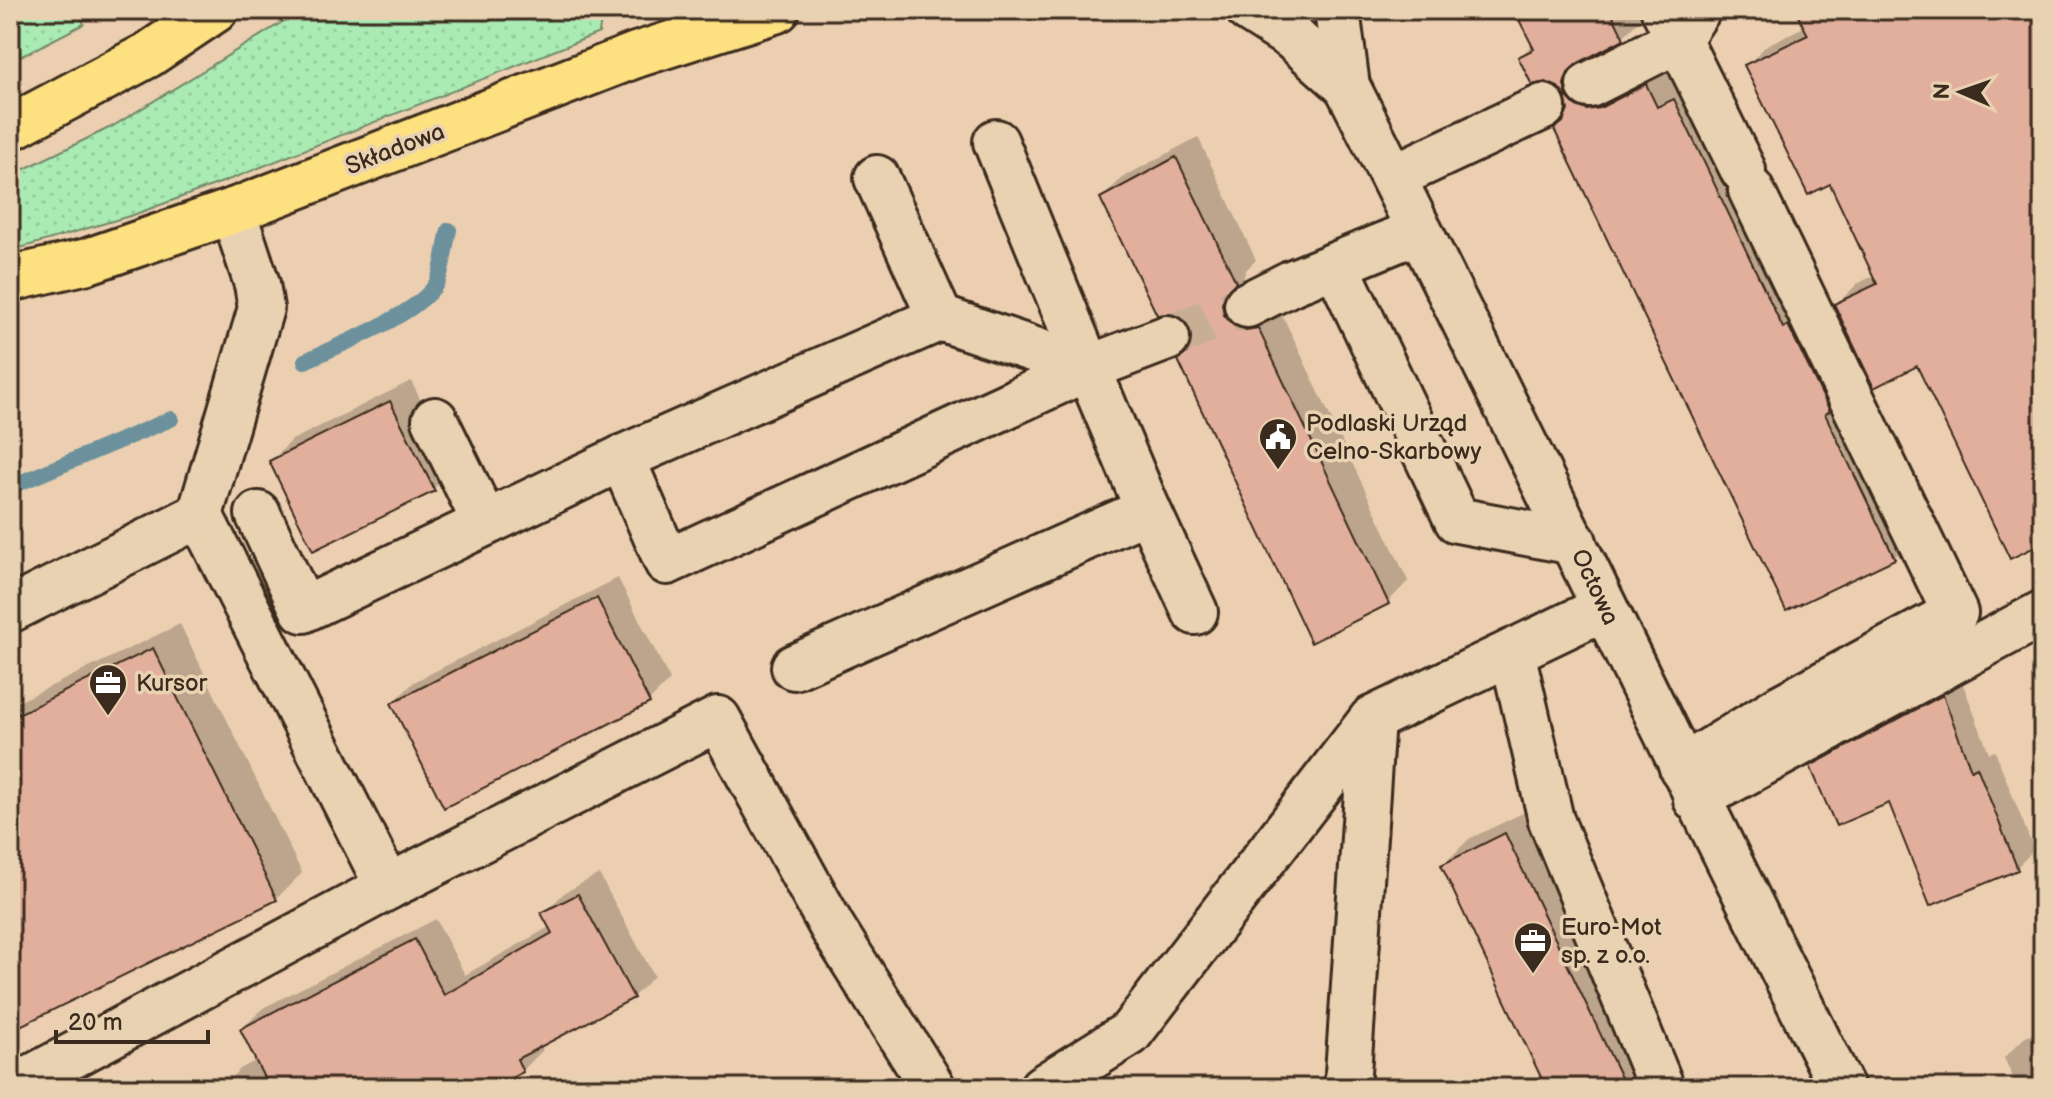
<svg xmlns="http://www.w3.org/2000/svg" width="2053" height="1098" font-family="'Balsamiq Sans',sans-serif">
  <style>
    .grass { fill: url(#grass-dots); stroke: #728a69; stroke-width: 2 }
    .shadow { fill: #0003 }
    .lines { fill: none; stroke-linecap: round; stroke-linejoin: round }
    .stream { stroke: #6d919c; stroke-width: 16 }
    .building { fill: #e2af9c; stroke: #3b2a1e; stroke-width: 2 }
    .minor-tunnel { stroke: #c8ae93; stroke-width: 44; stroke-dasharray: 44 22; stroke-linecap: butt }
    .minor-casing { stroke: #3b2a1e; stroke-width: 50 }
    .major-casing { stroke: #3b2a1e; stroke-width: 50 }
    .minor { stroke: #e8d2b1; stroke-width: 44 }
    .major { stroke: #fde080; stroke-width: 44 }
    .labels { text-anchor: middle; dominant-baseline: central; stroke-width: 7; stroke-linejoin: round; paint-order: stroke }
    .street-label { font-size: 24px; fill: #3b2a1e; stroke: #e8d2b1 }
    .poi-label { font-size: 24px; fill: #3b2a1e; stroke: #e8d2b1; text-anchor: start }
  </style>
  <defs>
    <pattern id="grass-dots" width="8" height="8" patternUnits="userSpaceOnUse" patternTransform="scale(2)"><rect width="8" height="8" fill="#aaebb4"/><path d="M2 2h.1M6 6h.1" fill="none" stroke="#93ca9a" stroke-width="1.8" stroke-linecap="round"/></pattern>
  </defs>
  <rect width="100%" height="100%" fill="#ebcfb0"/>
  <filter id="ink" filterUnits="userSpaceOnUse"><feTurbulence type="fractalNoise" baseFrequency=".0125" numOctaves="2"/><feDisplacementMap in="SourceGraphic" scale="16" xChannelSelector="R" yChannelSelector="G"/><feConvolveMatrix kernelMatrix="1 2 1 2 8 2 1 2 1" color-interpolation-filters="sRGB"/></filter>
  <g filter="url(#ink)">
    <g class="grass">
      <path d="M10 10H78L84 24 10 62Z"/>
      <path d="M302 10H601L602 13 599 33 236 177 133 215 10 251V176L113 126Z"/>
    </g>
    <g class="shadow">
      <path d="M1516 10H1638L1642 18 1623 37 1584 57 1582 62 1586 77 1666 66 1677 90 1694 81 1913 538 1894 558 1566 120 1570 109 1568 96 1558 84 1520 57 1533 44Z"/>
      <path d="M1797 10H2043V540L1918 363 1836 305 1857 284 1875 275 1831 182 1746 66 1767 45 1806 26Z"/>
      <path d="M1198 137 1256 260 1246 270 1242 282 1245 294 1279 308 1408 581 1388 602 1190 351 1194 343 1192 328 1102 198 1123 177Z"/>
      <path d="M411 381 454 468 433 489 271 461 292 440Z"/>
      <path d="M618 578 670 680 649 701 393 703 414 682Z"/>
      <path d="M180 624 302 873 276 899 10 1029V706Z"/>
      <path d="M1961 679 1989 753 1995 751 2034 850 2016 868 1890 801 1813 767 1831 749Z"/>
      <path d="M1531 809 1649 1057 1620 1088H1549L1443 865 1469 839Z"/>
      <path d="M599 874 654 976 633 997 540 1045 543 1050 522 1071 487 1088H220L240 1069 257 1060 242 1029 263 1008 436 919 465 975 551 926 543 914 564 893Z"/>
      <path d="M2043 1029V1088H2018L2004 1058 2024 1038Z"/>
    </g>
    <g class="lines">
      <g class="stream">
        <path d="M305 361C337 346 425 312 438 280 444 265 445 246 449 230"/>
        <path d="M10 487 171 419"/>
      </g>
    </g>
    <g class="building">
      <path d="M1514 10H1610L1624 39 1578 63 1569 71 1564 84 1567 97 1576 106 1587 110 1600 108 1646 84 1657 107 1674 99 1783 328 1788 325 1830 411 1825 414 1895 559 1786 611 1554 129 1563 122 1568 110 1565 96 1558 87 1546 82 1532 85 1518 57 1534 49Z"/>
      <path d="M1795 10H2043V543L2010 559 1917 366 1874 388 1834 304 1877 284 1830 184 1808 195 1744 65 1808 35Z"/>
      <path d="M1176 157 1236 282 1226 292 1222 304 1224 315 1234 326 1246 330 1258 328 1389 604 1311 643 1178 360 1187 353 1191 343 1190 328 1182 318 1172 314 1157 315 1100 198Z"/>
      <path d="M390 401 435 491 313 551 269 461Z"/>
      <path d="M597 598 650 703 444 808 391 703Z"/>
      <path d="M153 648 277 900 10 1031V718Z"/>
      <path d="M1943 695 1971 770 1977 767 2018 870 1930 906 1889 803 1836 826 1810 766Z"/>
      <path d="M1505 833 1626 1088H1546L1441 865Z"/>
      <path d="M578 894 634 998 517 1059 523 1072 492 1088H269L240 1029 415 939 444 995 552 933 541 913Z"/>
    </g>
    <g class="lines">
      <path class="minor-tunnel" d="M1167 338 1247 305"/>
      <g class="minor-casing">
        <g id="minor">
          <path d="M1249 10 1293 38 1347 86"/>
          <path d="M1337 10 1347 86C1515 418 1674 755 1842 1088"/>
          <path d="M1664 10 1743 170"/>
          <path d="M1589 85 1678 40 1698 10"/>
          <path d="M996 142 1088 368"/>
          <path d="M1393 177 1543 107"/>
          <path d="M877 178 940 318"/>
          <path d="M1336 265 1457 520 1574 542"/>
          <path d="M1247 305 1291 283 1418 231"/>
          <path d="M435 420 485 523"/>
          <path d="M622 458 667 562 1088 368 1167 338"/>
          <path d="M1148 510 1195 612"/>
          <path d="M258 514 303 610 622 458 940 318 1088 368 1148 510 794 667"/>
          <path d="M200 515 388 887 718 719 832 927 933 1088"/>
          <path d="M10 610 200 515 261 308 257 284 233 211"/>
          <path d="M1512 652 1551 820 1660 1084"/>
          <path d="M1682 768 1781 707 1955 613 1751 190"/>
          <path d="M1696 799 2043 613"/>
          <path d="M12 1088 388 887"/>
          <path d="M1042 1088 1130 1033 1372 719 1604 608"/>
          <path d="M1347 1088 1372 719"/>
        </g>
      </g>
      <g class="major-casing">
        <g id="major">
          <path d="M10 128 148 55 215 10"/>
          <path d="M10 279 88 261 233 211 636 55 777 10"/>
        </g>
      </g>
      <use href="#minor" class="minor"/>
      <use href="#major" class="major"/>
    </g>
  </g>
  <defs>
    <g id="civic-pin" transform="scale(2)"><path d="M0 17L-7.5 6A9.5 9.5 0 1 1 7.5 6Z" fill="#3b2a1e" stroke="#e8d2b1"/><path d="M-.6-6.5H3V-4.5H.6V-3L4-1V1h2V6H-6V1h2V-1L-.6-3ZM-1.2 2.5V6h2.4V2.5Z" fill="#fff"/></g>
    <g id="office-pin" transform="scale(2)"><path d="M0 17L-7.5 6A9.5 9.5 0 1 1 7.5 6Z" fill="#3b2a1e" stroke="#e8d2b1"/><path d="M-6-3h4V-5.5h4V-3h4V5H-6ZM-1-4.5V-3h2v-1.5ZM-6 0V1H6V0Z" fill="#fff"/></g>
  </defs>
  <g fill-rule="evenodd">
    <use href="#civic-pin" x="1278" y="437"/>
    <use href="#office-pin" x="108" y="683"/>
    <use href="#office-pin" x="1533" y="941"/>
  </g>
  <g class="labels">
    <g class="street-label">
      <text transform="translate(395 149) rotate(-21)">Składowa</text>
      <text transform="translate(1595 587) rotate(65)">Octowa</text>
    </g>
    <g class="poi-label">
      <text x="1306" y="423">Podlaski Urząd<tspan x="1306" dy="28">Celno-Skarbowy</tspan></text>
      <text x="136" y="683">Kursor</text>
      <text x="1561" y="927">Euro-Mot<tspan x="1561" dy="28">sp. z o.o.</tspan></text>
    </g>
  </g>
  <rect width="2053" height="1098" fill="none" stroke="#e8d2b1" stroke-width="40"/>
  <rect x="20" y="20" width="2013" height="1058" fill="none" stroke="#3b2a1e" stroke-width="3" filter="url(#ink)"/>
  <g transform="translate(1961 92) rotate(272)" stroke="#e8d2b1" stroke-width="6" paint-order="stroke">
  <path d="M0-6L14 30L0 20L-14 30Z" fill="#3b2a1e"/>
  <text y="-12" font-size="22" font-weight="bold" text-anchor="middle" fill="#3b2a1e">N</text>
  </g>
  <path d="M56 1030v12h152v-12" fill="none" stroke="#3b2a1e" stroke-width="4"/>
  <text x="68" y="1030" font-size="24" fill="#3b2a1e" stroke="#e8d2b1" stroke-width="6" paint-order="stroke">20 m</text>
</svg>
